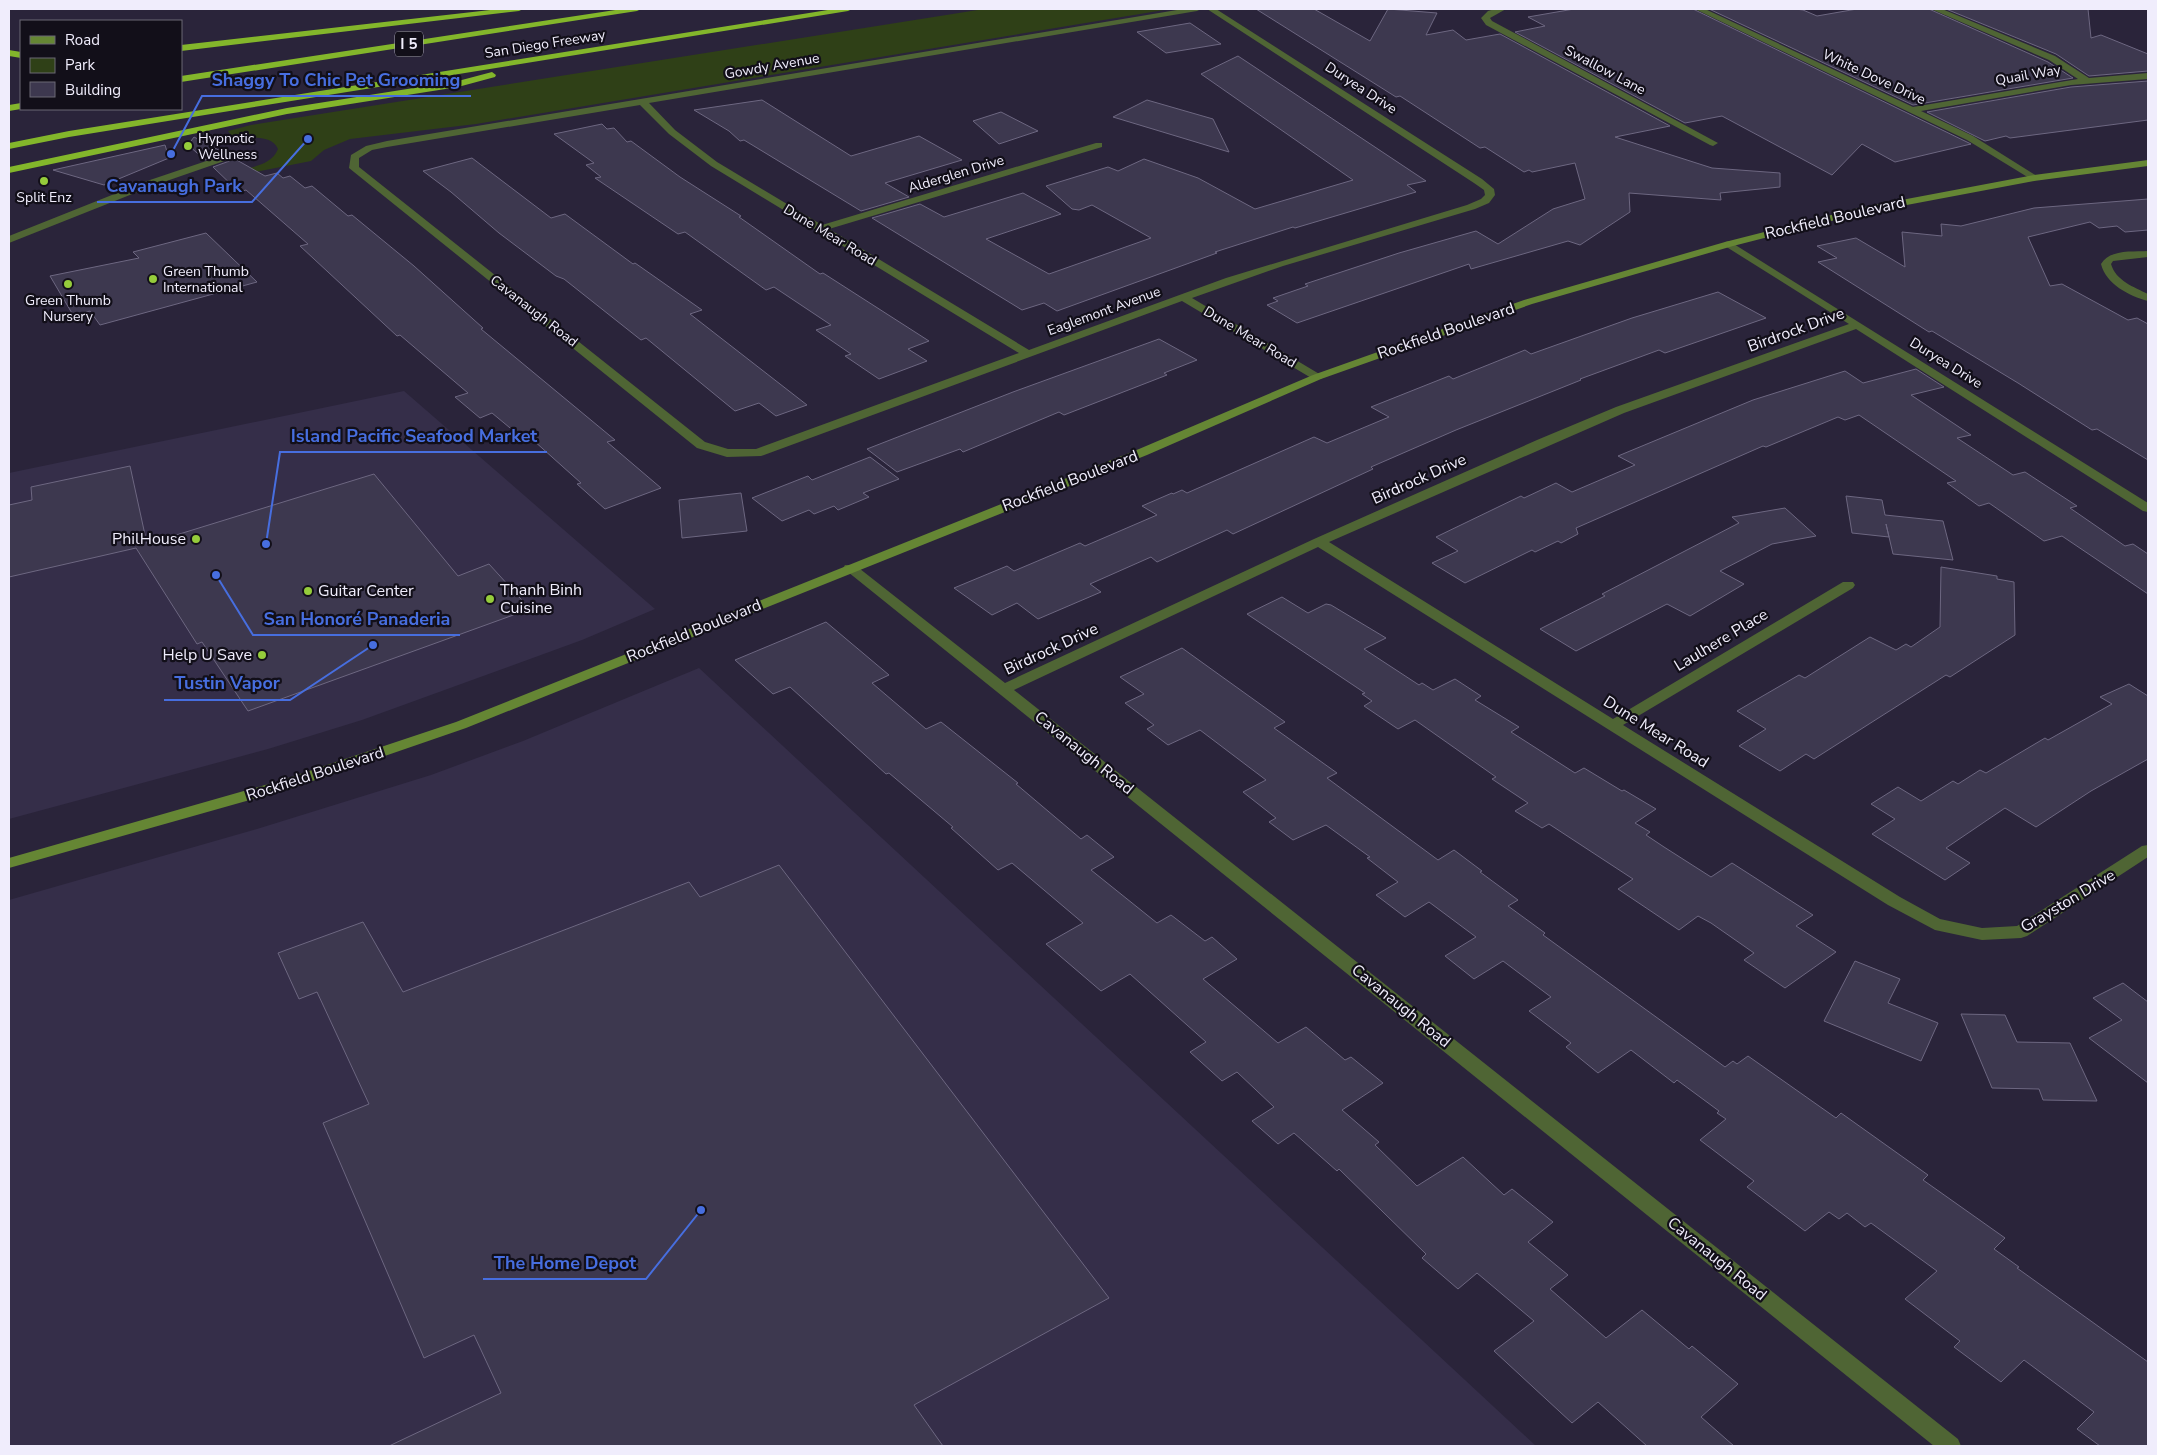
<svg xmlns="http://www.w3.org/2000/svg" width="2157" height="1455" font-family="'Nunito Sans',sans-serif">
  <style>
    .built { fill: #352e49 }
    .green { fill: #2f4017 }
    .building { fill: #3d384f; stroke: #6d6781 }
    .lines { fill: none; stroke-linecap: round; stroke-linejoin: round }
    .street { fill: #4f6534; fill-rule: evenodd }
    .secondary { fill: #658634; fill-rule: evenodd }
    .highway { fill: #83b62b; fill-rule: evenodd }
    .poi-dot { fill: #95cc3b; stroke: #120f19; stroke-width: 2 }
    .labels { text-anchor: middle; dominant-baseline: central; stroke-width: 4.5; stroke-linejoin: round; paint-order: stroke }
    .far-street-label { font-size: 14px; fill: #f0edfc; stroke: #120f19 }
    .far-poi-label { font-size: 14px; fill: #f0edfc; stroke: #120f19; text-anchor: start }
    .shield { fill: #120f19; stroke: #adaab8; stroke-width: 1 }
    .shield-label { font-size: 15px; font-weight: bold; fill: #f0edfc }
    .street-label { font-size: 16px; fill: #f0edfc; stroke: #120f19 }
    .poi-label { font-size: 16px; fill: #f0edfc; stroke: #120f19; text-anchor: end }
    .leader { fill: none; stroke: #476edf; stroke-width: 2 }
    .callout-dot { fill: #476edf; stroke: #120f19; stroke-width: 2 }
    .callout-label { font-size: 18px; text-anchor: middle; font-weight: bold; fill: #476edf; stroke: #120f19; stroke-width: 4.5; stroke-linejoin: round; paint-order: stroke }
  </style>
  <rect width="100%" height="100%" fill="#2a243a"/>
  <g class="built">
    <path d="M404 391 655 609 582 640 362 720 268 749 9 819V473Z"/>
    <path d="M699 668 1536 1446H9V900L257 829 431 775 523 741Z"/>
  </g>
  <path class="green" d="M984 9H1170L476 124 350 139 324 150 311 161 245 174 242 170C256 166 272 164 278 149 272 134 246 138 233 138L228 131 251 125Z"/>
  <g class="building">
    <path d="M1256 9H1314L1370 41 1388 9 1437 13 1426 35 1453 30 1466 40 1500 34 1670 126 1615 137 1712 168 1780 173V187L1720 193 1721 200 1629 193 1630 212 1580 245 1568 241 1471 269 1469 264 1297 323 1267 305 1278 301 1273 298 1308 286 1305 284 1399 253 1476 231 1498 244 1553 209 1585 199 1575 163 1532 172 1529 170 1524 172 1485 147 1480 148 1400 96 1396 97Z"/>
    <path d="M1574 9H1693L1971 144 1895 162 1862 144 1832 175 1722 116 1685 123 1515 32 1545 26 1528 17Z"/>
    <path d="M1709 9H1795L1803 10 1817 16 1857 9H1929L2048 62 2073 78 1913 105Z"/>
    <path d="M1946 9H2088L2091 38 2101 35 2148 54V71L2089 76 2056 54Z"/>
    <path d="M1190 23 1221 44 1166 53 1137 32Z"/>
    <path d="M1238 56 1426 181 1407 185 1416 192 1295 228 1293 227 1215 252 1217 253 1057 311 1044 303 1022 310 872 218 920 204 944 217 1023 193 1061 214 986 239 1049 274 1151 238 1092 205 1079 210 1072 209 1046 186 1108 167 1118 171 1144 159 1198 178 1255 209 1353 180 1201 74Z"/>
    <path d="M2148 81V120L2010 138 2006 136 1985 141 1927 112 2071 87Z"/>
    <path d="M762 100 851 156 919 136 962 160 885 183 909 197 861 211 744 140 740 141 729 131 694 110Z"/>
    <path d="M1147 100 1213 119 1229 152 1113 117Z"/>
    <path d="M1001 112 1038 131 999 144 973 121Z"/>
    <path d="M602 124 607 129 614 128 627 142 631 141 680 177 741 216 739 217 820 274 823 273 929 341 908 349 927 361 879 379 845 356 851 354 816 330 831 325 774 287 766 290 685 232 678 234 595 178 601 177 586 165 594 163 554 134Z"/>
    <path d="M194 137 215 148 224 153 205 160 188 145Z"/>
    <path d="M165 145 169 158 104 185 53 170Z"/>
    <path d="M472 158 551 218 565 214 633 264 635 263 702 310 690 314 807 405 776 416 759 403 735 411 646 338 641 340 564 279 556 276 499 233 451 192 423 171Z"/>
    <path d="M235 159 265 176 277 173 283 178 290 176 305 188 312 186 348 216 352 215 414 266 483 328 481 329 615 440 607 442 661 488 605 509 577 484 581 483 533 440 527 442 492 413 480 418 455 397 468 393 400 335 397 336 300 246 308 244 246 190 239 192 213 167Z"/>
    <path d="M2148 199V230L2125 232 2117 226 2099 228 2090 222 2028 237 2050 286 2062 284 2128 320 2137 318 2148 324V460L2097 429 2092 430 2018 383 1932 331 1929 332 1818 262 1837 258 1817 246 1856 238 1905 267 1902 232 1942 236 1941 224 1961 226 2034 208Z"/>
    <path d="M206 233 257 282 100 325 90 311 73 315 50 276 139 258 133 252Z"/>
    <path d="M1718 292 1766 318 1665 353 1659 350 1580 379 1581 380 1456 430 1371 467 1373 469 1233 534 1227 530 1157 562 1151 557 1090 584 1101 592 1038 619 1017 603 992 615 954 588 1007 566 1014 571 1080 543 1085 546 1157 515 1142 506 1172 493 1173 494 1182 490 1187 493 1314 437 1327 443 1389 417 1371 407 1449 376 1453 379 1525 350 1531 354 1632 318Z"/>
    <path d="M1159 339 1197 360 1164 373 1167 375 1064 415 1059 412 963 452 960 449 897 472 867 449 1013 392Z"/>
    <path d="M1916 369 1944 387 1911 395 1971 435 1957 438 2013 475 2025 472 2077 506 2070 508 2125 546 2133 544 2148 554V594L2062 536 2044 541 1989 503 1979 506 1947 483 1956 481 1859 415 1845 420 1838 417 1766 447 1763 446 1576 528 1578 534 1561 543 1558 541 1535 552 1532 550 1465 583 1432 563 1458 551 1436 537 1521 496 1524 498 1556 483 1572 492 1635 465 1618 456 1753 400 1845 371 1863 383Z"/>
    <path d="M870 457 899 479 863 493 869 497 838 510 834 506 814 514 809 510 782 521 752 498 808 476 812 480Z"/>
    <path d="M130 466 147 544 374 474 458 576 489 564 530 609 248 711 202 642 197 644 136 548 9 577V505L32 500 31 487Z"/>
    <path d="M741 493 747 531 682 538 679 500Z"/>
    <path d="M1846 496 1882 500 1885 515 1943 521 1953 560 1893 554 1886 524 1889 537 1852 533Z"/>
    <path d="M1785 508 1816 536 1772 544 1720 571 1744 584 1690 616 1667 604 1576 651 1540 629 1605 596 1602 594 1739 523 1732 517Z"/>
    <path d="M1941 567 1997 576V579L2014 582 2015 635 1950 677 1946 675 1814 759 1806 754 1780 771 1739 746 1766 729 1737 711 1761 697 1799 675 1805 678 1870 637 1896 650 1906 644 1911 647 1940 627Z"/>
    <path d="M1282 597 1308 613 1326 604 1331 605 1386 638 1364 649 1419 685 1422 683 1433 690 1455 679 1481 696 1475 700 1519 727 1511 732 1575 773 1584 768 1622 791 1624 790 1656 809 1635 823 1650 832 1646 835 1664 847 1711 877 1732 863 1813 915 1796 926 1836 952 1785 988 1744 960 1754 953 1711 923 1698 916 1679 930 1618 889 1633 879 1549 824 1542 828 1515 811 1528 803 1492 779 1496 777 1415 720 1398 729 1364 706 1372 701 1362 694 1365 693 1247 614Z"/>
    <path d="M826 622 889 675 872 683 926 729 941 722 1018 783 1016 784 1081 839 1087 835 1114 857 1091 870 1157 923 1171 915 1205 941 1212 937 1237 959 1203 979 1278 1043 1306 1027 1345 1060 1351 1057 1383 1083 1342 1110 1379 1142 1375 1145 1417 1186 1463 1157 1504 1195 1512 1189 1553 1222 1528 1242 1568 1275 1550 1289 1606 1338 1642 1310 1689 1349 1692 1346 1738 1384 1701 1417 1734 1446H1647L1598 1402 1572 1423 1494 1351 1534 1321 1477 1273 1458 1289 1422 1258 1426 1254 1339 1169 1337 1171 1294 1133 1278 1144 1252 1121 1274 1107 1237 1072 1222 1081 1190 1052 1206 1042 1130 974 1101 991 1046 944 1083 923 1012 863 998 870 951 828 953 827 889 773 886 774 790 687 773 694 735 660Z"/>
    <path d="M1182 648 1285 722 1274 728 1337 773 1327 778 1438 860 1454 850 1482 871 1480 872 1518 900 1508 906 1545 933 1543 935 1725 1067 1733 1061 1737 1064 1748 1056 1836 1118 1841 1113 1928 1175 1923 1180 2005 1238 1994 1249 2019 1267 2017 1268 2148 1362V1446H2100L2077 1429 2094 1412 2024 1360 2001 1382 1954 1347 1960 1341 1905 1299 1937 1271 1871 1223 1865 1227 1847 1213 1839 1219 1829 1212 1805 1231 1747 1187 1754 1181 1700 1140 1726 1119 1717 1113 1719 1111 1677 1080 1674 1083 1631 1050 1598 1073 1566 1047 1571 1043 1529 1011 1551 997 1503 961 1474 979 1445 956 1476 937 1429 902 1405 917 1376 895 1398 882 1367 858 1370 857 1326 825 1293 840 1269 822 1276 818 1243 792 1266 780 1200 730 1168 745 1147 729 1154 725 1125 703 1144 694 1120 677Z"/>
    <path d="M2129 684 2148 696V759L2091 791 2036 827 2005 808 1946 848 1970 863 1945 880 1872 834 1895 819 1871 804 1898 787 1921 801 1953 781 1958 784 1980 770 1986 773 2045 738 2048 740 2112 704 2100 697Z"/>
    <path d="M779 865 1109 1298 914 1405 943 1446H389L501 1393 474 1335 424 1358 323 1123 369 1104 317 992 299 999 278 953 363 922 403 992 689 882 700 897Z"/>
    <path d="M1855 961 1900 979 1888 1003 1938 1023 1921 1061 1824 1021Z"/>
    <path d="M2123 983 2148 1002V1083L2089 1038 2122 1020 2093 998Z"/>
    <path d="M1961 1014 2005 1015 2017 1042 2070 1043 2097 1101 2043 1100 2039 1089 1992 1088Z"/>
  </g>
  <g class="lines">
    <g class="street">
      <path d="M1183 9H1201L1197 11 649 103 675 130 717 162 822 225 1096 143H1102V147L829 229 1029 350 1226 278 1467 205 1481 199 1485 195 1484 190 1474 183 1207 9H1216L1482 179 1494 189 1495 195 1489 203 1475 209 1283 266 1192 298 1321 375 1323 377 1321 379H1313L1182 301 761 456 727 457 697 448 349 168 351 155 366 146 387 141ZM640 105 669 134 711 166 1019 353 756 449H728L705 442 359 167V158L372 150 387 147Z"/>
      <path d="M1495 9H1506L1490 18 1492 21 1718 143 1713 146 1710 145 1486 25 1481 18 1488 11Z"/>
      <path d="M1695 9H1705L1913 107 2078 79 2049 60 1931 9H1942L2055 56 2089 78 2148 73V79L2071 85 1921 111 1973 136 2037 176 2039 178 2034 181 1967 140Z"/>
      <path d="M230 153 235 156 233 158 155 185 9 243V236L147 181Z"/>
      <path d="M1729 241 2148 503V512L2143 511 1856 329 1624 413 1329 542 1613 719 1843 582H1853L1855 585 1853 588 1623 725 1900 897 1940 919 1982 928 2017 926 2142 846 2148 845V857L2027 936 2021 938 1982 940 1935 930 1888 905 1318 547 1014 690 1958 1439 1961 1446H1934L843 568 845 565H855L1005 683 1314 539 1537 440 1616 407 1849 324 1725 246 1724 244 1725 242Z"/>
      <path d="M2148 251V257L2113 261 2111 264C2116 281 2134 287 2148 294V301C2129 296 2106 284 2101 264 2110 249 2132 252 2148 251Z"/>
    </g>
    <path class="secondary" d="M2148 160V166L2034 181 1859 214 1733 246 1532 304 1321 379 1147 455 466 728 289 789 9 868V858L279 781 456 722 1139 449 1313 375 1524 300 1725 242 1859 208 2034 175Z"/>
    <g class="highway">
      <path d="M499 9H523L519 11 181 51V45Z"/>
      <path d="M622 9H641L637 11 181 82V76Z"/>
      <path d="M834 9H852L848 11 69 137 9 149V143L69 131Z"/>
      <path d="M9 50 21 52V58L9 56Z"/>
      <path d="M492 72 496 75 495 77 458 87 287 114 9 173V167L287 108 458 81Z"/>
      <path d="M21 103V109L9 111V105Z"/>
    </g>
  </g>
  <g class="poi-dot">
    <circle cx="188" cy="146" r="5"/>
    <circle cx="44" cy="181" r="5"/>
    <circle cx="153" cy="279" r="5"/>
    <circle cx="68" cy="284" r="5"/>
    <circle cx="196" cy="539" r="5"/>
    <circle cx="308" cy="591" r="5"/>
    <circle cx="490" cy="599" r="5"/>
    <circle cx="262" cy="655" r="5"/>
  </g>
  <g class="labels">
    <g class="far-street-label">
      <text transform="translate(545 44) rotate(-9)">San Diego Freeway</text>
      <text transform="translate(772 66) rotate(-10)">Gowdy Avenue</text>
      <text transform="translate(1605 70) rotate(28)">Swallow Lane</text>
      <text transform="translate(2028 75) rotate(-10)">Quail Way</text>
      <text transform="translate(1874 77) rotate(25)">White Dove Drive</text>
      <text transform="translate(1361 88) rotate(33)">Duryea Drive</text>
      <text transform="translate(956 174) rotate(-17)">Alderglen Drive</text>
      <text transform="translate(830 235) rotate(31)">Dune Mear Road</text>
      <text transform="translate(534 311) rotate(38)">Cavanaugh Road</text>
      <text transform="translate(1104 311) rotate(-20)">Eaglemont Avenue</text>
      <text transform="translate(1250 337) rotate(31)">Dune Mear Road</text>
      <text transform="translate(1946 363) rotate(32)">Duryea Drive</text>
    </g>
    <g class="far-poi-label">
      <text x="198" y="138">Hypnotic<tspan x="198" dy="16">Wellness</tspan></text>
      <text x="44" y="197" text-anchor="middle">Split Enz</text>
      <text x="163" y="271">Green Thumb<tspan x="163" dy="16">International</tspan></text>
      <text x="68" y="300" text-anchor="middle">Green Thumb<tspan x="68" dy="16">Nursery</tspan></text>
    </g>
    <rect class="shield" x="395" y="31.5" width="28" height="25" rx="4"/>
    <g class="shield-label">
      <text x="409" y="44">I 5</text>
    </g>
    <g class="street-label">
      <text transform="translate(1835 218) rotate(-13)">Rockfield Boulevard</text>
      <text transform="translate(1796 330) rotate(-20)">Birdrock Drive</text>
      <text transform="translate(1446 331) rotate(-19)">Rockfield Boulevard</text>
      <text transform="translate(1419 479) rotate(-24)">Birdrock Drive</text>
      <text transform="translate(1070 481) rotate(-21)">Rockfield Boulevard</text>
      <text transform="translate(694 631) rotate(-22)">Rockfield Boulevard</text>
      <text transform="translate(1721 640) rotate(-31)">Laulhere Place</text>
      <text transform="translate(1051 649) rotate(-25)">Birdrock Drive</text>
      <text transform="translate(1656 732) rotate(32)">Dune Mear Road</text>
      <text transform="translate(1084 753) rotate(39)">Cavanaugh Road</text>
      <text transform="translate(315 774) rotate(-18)">Rockfield Boulevard</text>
      <text transform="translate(2068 901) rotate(-31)">Grayston Drive</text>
      <text transform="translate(1401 1006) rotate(39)">Cavanaugh Road</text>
      <text transform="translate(1717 1259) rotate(39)">Cavanaugh Road</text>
    </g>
    <g class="poi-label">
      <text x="186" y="539">PhilHouse</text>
      <text x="500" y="590" text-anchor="start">Thanh Binh<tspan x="500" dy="18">Cuisine</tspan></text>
      <text x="318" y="591" text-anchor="start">Guitar Center</text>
      <text x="252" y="655">Help U Save</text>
    </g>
  </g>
  <path class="leader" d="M171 154L202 96H471M308 139L252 202H97M266 544L280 452H547M216 575L253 635H460M373 645L290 700H164M701 1210L646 1279H483"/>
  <g class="callout-dot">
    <circle cx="171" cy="154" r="5"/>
    <circle cx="308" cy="139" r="5"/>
    <circle cx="266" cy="544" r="5"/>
    <circle cx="216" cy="575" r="5"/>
    <circle cx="373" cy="645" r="5"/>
    <circle cx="701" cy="1210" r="5"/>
  </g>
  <g class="callout-label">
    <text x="336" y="86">Shaggy To Chic Pet Grooming</text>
    <text x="174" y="192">Cavanaugh Park</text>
    <text x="414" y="442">Island Pacific Seafood Market</text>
    <text x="357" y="625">San Honoré Panaderia</text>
    <text x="227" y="689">Tustin Vapor</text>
    <text x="565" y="1269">The Home Depot</text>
  </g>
  <rect width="2157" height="1455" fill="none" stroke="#f0edfc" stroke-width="20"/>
  <rect x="20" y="20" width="162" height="90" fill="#120f19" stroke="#6b6874"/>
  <rect x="30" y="36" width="25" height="8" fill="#658634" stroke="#6b6874"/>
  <text x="65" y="45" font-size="15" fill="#f0edfc">Road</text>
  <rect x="30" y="58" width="25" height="15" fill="#2f4017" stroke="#6b6874"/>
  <text x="65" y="70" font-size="15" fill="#f0edfc">Park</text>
  <rect x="30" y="82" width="25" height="15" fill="#3d384f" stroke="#6b6874"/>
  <text x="65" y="95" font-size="15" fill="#f0edfc">Building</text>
</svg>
